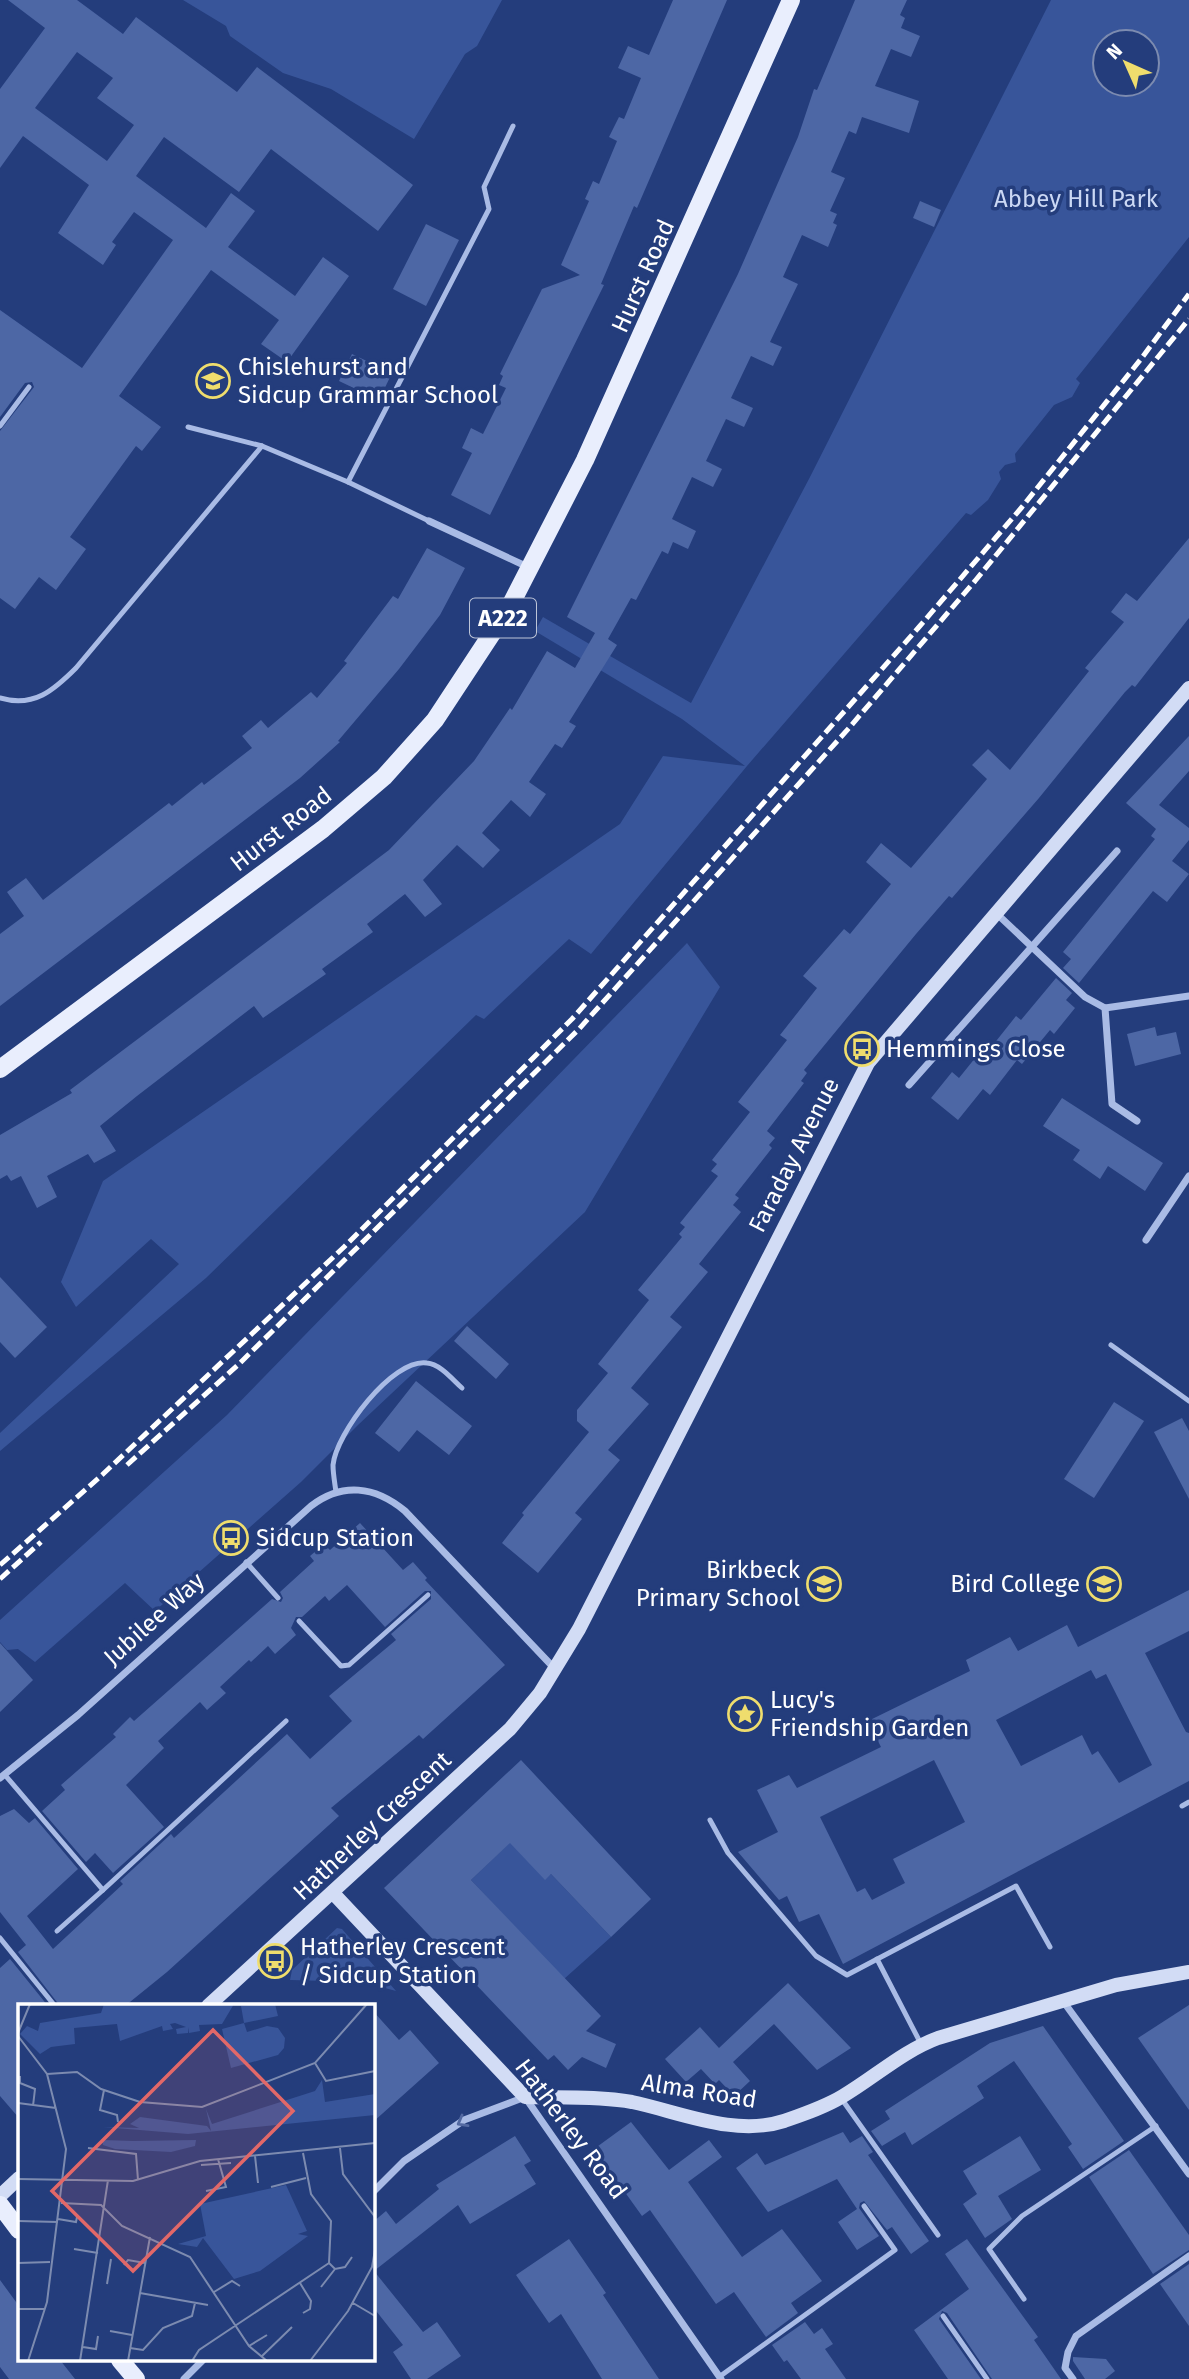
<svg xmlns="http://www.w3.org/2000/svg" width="1189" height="2379" font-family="'Fira Sans',sans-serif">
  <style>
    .green { fill: #38559a; fill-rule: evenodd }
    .building { fill: #4d67a5; fill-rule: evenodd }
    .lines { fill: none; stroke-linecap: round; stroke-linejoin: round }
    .lane { stroke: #a9bbe5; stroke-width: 5 }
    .street { stroke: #a9bbe5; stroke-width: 7 }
    .secondary { stroke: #d2dcf5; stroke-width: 14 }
    .primary { stroke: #e9eefd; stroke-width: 18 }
    .rail { stroke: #fff; stroke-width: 5; stroke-dasharray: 12 5; stroke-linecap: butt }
    .oneway { stroke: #5369a1 }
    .labels { text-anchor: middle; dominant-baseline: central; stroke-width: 7; stroke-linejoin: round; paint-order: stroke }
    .shield { fill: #243d7c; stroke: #bdc5d8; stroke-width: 2 }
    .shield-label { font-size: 23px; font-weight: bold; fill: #fff }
    .park-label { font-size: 24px; fill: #cbd8f4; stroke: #243d7c }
    .street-label { font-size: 24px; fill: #fff; stroke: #243d7c }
    .poi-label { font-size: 24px; fill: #fff; stroke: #243d7c; text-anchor: start }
    .inset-road { fill: none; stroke: #7c8bb0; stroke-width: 2 }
    .view { fill: #e26868; fill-opacity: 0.15; stroke: #e26868; stroke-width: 3.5 }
    .inset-edge { fill: none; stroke: #fff; stroke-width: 3.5 }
  </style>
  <rect width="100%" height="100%" fill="#243d7c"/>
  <g class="green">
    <path d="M183 0H502L477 46 465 54 414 139 331 89 283 73 230 36 226 26Z"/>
    <path d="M1051 0H1189V237L1076 379 1080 383 1072 397 1054 405 1015 454 1016 462 1005 465 999 472 1001 479 988 500 971 515 966 513 747 766 591 954 569 939 484 1019 476 1015 206 1278 0 1451V1433L179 1264 151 1239 76 1307 61 1282 103 1181 620 824 663 756 745 766 682 719 535 631 543 617 691 703 810 477ZM1105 42H1147V84H1105Z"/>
    <path d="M687 943 720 987 585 1212 358 1425 301 1482 155 1611 125 1583 35 1662 18 1649 7 1650 0 1642V1620L227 1415Z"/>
    <path d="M525 1828 545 1879 551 1874 611 1937 564 1979 471 1880Z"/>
    <path d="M337 1928 342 1929 396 1991 363 1982 290 1980 292 1970Z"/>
  </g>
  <g class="building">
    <path d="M8 0H77L123 34 136 17 237 92 257 67 413 185 378 231 271 149 239 192 164 137 136 176 206 228 231 193 255 211 228 247 295 296 323 257 349 276 287 362 261 344 279 320 211 270 119 396 161 427 142 451 136 446 70 537 86 549 56 590 39 577 15 609 0 598V431L34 387 32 382 25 383 0 417V310L82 368 173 240 134 212 112 242 116 245 103 265 58 233 89 185 23 136 0 168V89L45 28ZM77 52 113 78 97 98 134 125 107 161 35 108Z"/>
    <path d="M673 0H727L637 208 634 206 601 284 604 285 490 515 451 495 472 453 462 448 471 428 483 434 506 388 499 385 503 376 500 374 542 289 580 275 561 265 589 201 585 199 593 181 599 184 617 141 609 137 619 117 624 119 641 78 618 68 628 46 649 55Z"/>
    <path d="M855 0H907L900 15 905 18 901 28 920 36 911 57 891 49 875 86 919 101 909 133 862 117 856 134 849 131 831 172 845 178 830 211 837 214 833 223 837 225 828 247 802 235 783 277 798 284 770 342 782 347 773 366 751 356 731 398 753 408 744 427 726 419 706 461 722 469 713 487 692 477 672 519 696 531 688 549 673 542 668 554 662 551 636 600 631 598 608 639 617 645 569 722 576 726 562 748 555 744 529 782 546 794 530 817 511 800 482 833 500 850 483 868 457 845 423 880 442 904 425 917 405 894 367 924 373 932 322 969 326 974 263 1018 254 1006 137 1096 100 1126 116 1151 94 1163 88 1154 47 1176 57 1197 37 1208 21 1176 11 1181 7 1175 0 1179V1135L72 1093 70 1090 389 850 474 761 510 708 512 710 547 651 575 668 595 633 567 617 738 274 798 137 814 89 817 90Z"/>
    <path d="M920 201 941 210 934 227 913 218Z"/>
    <path d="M426 224 459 240 426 306 393 289Z"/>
    <path d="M352 354 392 373 379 400 339 381Z"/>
    <path d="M1189 538V618L1135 687 1132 685 1125 692 1039 798 952 898 949 896 916 934 804 1070 807 1073 801 1081 804 1083 767 1131 775 1138 769 1145 772 1148 735 1195 739 1198 733 1205 741 1212 699 1264 708 1272 670 1317 682 1327 631 1388 649 1404 608 1450 620 1460 575 1513 582 1519 538 1573 502 1543 524 1515 522 1513 589 1432 577 1421V1410L608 1373 598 1364 649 1300 638 1290 682 1237 679 1234 685 1227 680 1223 718 1176 711 1171 717 1164 712 1160 750 1112 738 1102 787 1040 780 1035 817 988 803 976 844 929 850 934 891 884 866 862 881 843 911 868 987 779 972 765 988 749 1010 770 1089 671 1085 668 1124 622 1111 612 1126 593 1137 601Z"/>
    <path d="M427 548 465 568 440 615 399 669 338 741 340 742 300 778 0 1006V934L24 916 7 892 26 878 43 900 169 803 172 806 202 782 204 785 252 748 242 736 261 720 268 728 311 692 317 698 347 663 344 661 393 596 398 599Z"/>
    <path d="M1189 736V771L1159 805 1189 828V840L1172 861 1189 874 1167 902 1153 891 1079 983 1063 968 1071 959 1063 952 1155 839 1151 836 1156 829 1126 803Z"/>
    <path d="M1056 978 1072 993 1066 1000 1075 1008 1054 1034 1050 1030 1022 1064 1017 1060 990 1095 983 1089 958 1120 931 1098 952 1072 959 1078 984 1047 989 1050 1016 1016 1021 1020Z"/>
    <path d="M1155 1027 1157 1036 1176 1032 1181 1054 1135 1066 1127 1034Z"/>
    <path d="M1062 1098 1163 1163 1145 1191 1108 1166 1100 1179 1073 1160 1080 1150 1043 1126Z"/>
    <path d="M0 1277 47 1327 15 1358 0 1342Z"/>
    <path d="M467 1326 509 1364 496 1379 454 1341Z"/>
    <path d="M416 1381 472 1426 449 1455 417 1430 399 1452 375 1433Z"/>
    <path d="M1114 1402 1144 1421 1094 1498 1064 1479Z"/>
    <path d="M1182 1418 1189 1431V1499L1154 1432Z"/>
    <path d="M360 1523 403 1570 413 1562 427 1578 425 1580 505 1665 423 1739 419 1735 331 1808 339 1816 167 1972 125 2006H60L18 1952 26 1945 0 1912V1816L14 1809 29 1823 35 1818 78 1869 27 1916 53 1949 123 1884 120 1881 171 1834 174 1838 287 1734 310 1759 352 1721 329 1696 396 1640 391 1634 431 1599V1591H425L385 1627 347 1585 329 1601 325 1596 302 1617H296L291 1628 296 1635 275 1654 268 1646 251 1662 249 1660 220 1687 226 1693 207 1710 200 1702 158 1741 164 1748 126 1785 164 1827 113 1873 95 1853 86 1862 42 1811 65 1790 61 1785 116 1737 113 1734 130 1717 134 1721 272 1599 281 1602 283 1598 280 1592 314 1561 310 1556 324 1544 330 1550Z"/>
    <path d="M1189 1590V1631L1145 1653 1186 1732 1189 1733V1781L843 1964 819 1914 799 1922 787 1896 779 1900 738 1852 778 1832 757 1790 789 1775 797 1788 881 1747 868 1721 970 1671 966 1660 1010 1637 1018 1651 1067 1625 1078 1647ZM1091 1670 1096 1679 1106 1674 1152 1765 1119 1783 1098 1751 1092 1755 1082 1735 1021 1766 996 1720ZM934 1760 965 1822 893 1859 905 1883 872 1900 865 1888 857 1892 820 1817Z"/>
    <path d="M0 1643 33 1680 0 1712Z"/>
    <path d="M521 1760 651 1899 611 1937 551 1874 545 1880 510 1843 471 1880 601 2016 586 2031 616 2044 606 2068 582 2057 568 2070 554 2055 548 2060 384 1888Z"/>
    <path d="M10 1959 48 2006H19V2118L0 2096V1968Z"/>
    <path d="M788 1983 851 2048 817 2070 774 2024 733 2062 750 2081 734 2096 719 2080 715 2084 701 2069 686 2082 665 2059 700 2027 719 2048Z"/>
    <path d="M1189 2005V2110L1138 2038Z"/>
    <path d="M373 2011 399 2040 410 2030 439 2063 373 2122Z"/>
    <path d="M1043 2026 1124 2141 1083 2169 1068 2147 1072 2144 1061 2128 1014 2061 977 2086 984 2098 912 2145 905 2132 882 2146 871 2131 890 2119 885 2111 990 2043Z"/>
    <path d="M631 2122 669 2170 709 2140 722 2157 688 2182 742 2257 782 2229 822 2281 791 2303 798 2313 766 2337 734 2292 716 2304 650 2210 642 2216 594 2149Z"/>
    <path d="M843 2132 850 2143 862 2136 873 2152 868 2155 929 2241 911 2254 892 2227 887 2230 864 2201 860 2203 859 2208 879 2236 857 2250 838 2222 857 2209 837 2179 768 2212 736 2168 757 2153 765 2165Z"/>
    <path d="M515 2136 531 2161 524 2165 536 2184 470 2224 458 2205 374 2271 423 2332 437 2322 461 2356 427 2379H411L393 2352 403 2345 373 2307V2222L386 2211 396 2224 439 2189 436 2185Z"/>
    <path d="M1020 2136 1041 2170 998 2196 1012 2219 985 2238 963 2204 977 2194 963 2171Z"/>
    <path d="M1129 2150 1189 2235V2250L1153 2274 1089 2177Z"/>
    <path d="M569 2239 606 2293 603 2295 659 2379H602L561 2314 549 2323 516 2275Z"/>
    <path d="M967 2239 1038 2337 1034 2340 1061 2379H992L947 2313 942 2311 939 2319 981 2379H948L914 2330 969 2289 945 2254Z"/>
    <path d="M1189 2264V2326L1160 2284Z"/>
    <path d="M0 2280 19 2306V2360H60L75 2379H9L0 2367Z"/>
    <path d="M805 2322 814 2334 822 2328 833 2344 825 2349 846 2379H801L787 2360 784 2362 772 2345Z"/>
    <path d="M1073 2357 1106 2359 1115 2371 1105 2379H1085L1073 2361Z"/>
  </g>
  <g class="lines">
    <g class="lane">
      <path d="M0 426 29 387"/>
      <path d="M188 427 262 446 348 482 429 521"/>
      <path d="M348 482 489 209 484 187 513 126"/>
      <path d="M0 698C34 708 54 690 76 668L262 446"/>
      <path d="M1111 1345 1189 1401"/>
      <path d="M336 1492C335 1484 333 1474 333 1465 336 1434 392 1358 427 1363 440 1364 452 1379 462 1388"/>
      <path d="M246 1562 278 1598"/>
      <path d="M299 1621 341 1666 349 1665 428 1595"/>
      <path d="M5 1775 103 1890 286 1721"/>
      <path d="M1182 1806 1189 1802"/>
      <path d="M710 1820 728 1853 816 1956 847 1975 1016 1886 1050 1947"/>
      <path d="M57 1931 103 1890"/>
      <path d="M0 1938 55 2006"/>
      <path d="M877 1959 921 2044"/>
      <path d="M841 2098 938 2235"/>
      <path d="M1024 2299 989 2249 1022 2216 1156 2126"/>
      <path d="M943 2316 987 2379"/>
      <path d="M719 2377 895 2250 864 2206"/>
    </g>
    <g class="street">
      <path d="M429 521 530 568"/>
      <path d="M996 913 1085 997 1105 1008 1189 996"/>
      <path d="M1105 1008 1112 1104 1137 1121"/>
      <path d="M909 1085 1117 851"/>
      <path d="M1146 1240 1189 1176"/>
      <path d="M0 1778 78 1715 311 1506C342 1482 375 1486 405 1511L555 1669"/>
      <path d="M1063 2001 1189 2174"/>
      <path d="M373 2192 404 2161 464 2120 525 2097 721 2379"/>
      <path d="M184 2379 203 2360"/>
      <path d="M1073 2379 1065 2368 1068 2352 1076 2336 1189 2256"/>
    </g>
    <g class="secondary">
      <path d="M333 1893 525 2097C559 2098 598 2096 632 2102 680 2112 735 2137 784 2121 804 2114 825 2107 843 2096 875 2077 903 2051 938 2038L1116 1985 1189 1972"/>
      <path d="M208 2006 510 1729 540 1693 579 1629 868 1063 1189 688"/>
      <path d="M0 2196 19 2178"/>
    </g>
    <g class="primary">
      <path d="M0 1069 323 829 384 777 435 720 510 606 585 460 791 0"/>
      <path d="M0 2205 19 2230"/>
      <path d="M120 2360 136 2379"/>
    </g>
    <g class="rail">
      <path d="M127 1465 239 1364 579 1029 849 728 975 581 1189 319"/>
      <path d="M0 1565 102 1475 344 1247 572 1019 919 627 1022 507 1141 359 1189 294"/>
      <path d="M0 1579 41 1542"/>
    </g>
  </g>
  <defs><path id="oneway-chevron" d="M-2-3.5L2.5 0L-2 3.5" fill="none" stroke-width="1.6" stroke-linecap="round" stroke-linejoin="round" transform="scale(1.75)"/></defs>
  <use class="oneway" href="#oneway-chevron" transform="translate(462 2122) rotate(151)"/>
  <defs>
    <g id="school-ring" transform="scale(1.75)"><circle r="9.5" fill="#243d7c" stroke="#efdd6d" stroke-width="1.5"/><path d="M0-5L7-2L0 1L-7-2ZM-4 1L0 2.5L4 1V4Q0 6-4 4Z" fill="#efdd6d"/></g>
    <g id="bus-ring" transform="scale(1.75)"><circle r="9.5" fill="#243d7c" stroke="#efdd6d" stroke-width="1.5"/><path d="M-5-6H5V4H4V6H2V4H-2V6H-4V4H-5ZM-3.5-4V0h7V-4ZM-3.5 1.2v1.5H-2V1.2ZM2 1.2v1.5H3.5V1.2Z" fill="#efdd6d"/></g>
    <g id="university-ring" transform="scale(1.75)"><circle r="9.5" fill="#243d7c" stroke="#efdd6d" stroke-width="1.5"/><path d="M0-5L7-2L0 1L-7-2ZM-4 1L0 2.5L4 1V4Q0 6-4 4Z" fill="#efdd6d"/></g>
    <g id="sight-ring" transform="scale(1.75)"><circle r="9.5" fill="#243d7c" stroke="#efdd6d" stroke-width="1.5"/><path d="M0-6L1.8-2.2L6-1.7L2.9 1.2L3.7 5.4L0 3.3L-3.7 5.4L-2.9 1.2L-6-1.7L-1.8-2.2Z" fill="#efdd6d"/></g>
  </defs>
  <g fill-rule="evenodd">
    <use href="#school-ring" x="213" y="381"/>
    <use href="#bus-ring" x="862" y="1049"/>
    <use href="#bus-ring" x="231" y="1538"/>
    <use href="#school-ring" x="824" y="1584"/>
    <use href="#university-ring" x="1104" y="1584"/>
    <use href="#sight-ring" x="745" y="1714"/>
    <use href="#bus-ring" x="275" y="1961"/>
  </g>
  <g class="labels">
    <rect class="shield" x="470" y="598.5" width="66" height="39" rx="5"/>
    <g class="shield-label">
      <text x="503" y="618">A222</text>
    </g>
    <g class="park-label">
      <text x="1076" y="199">Abbey Hill Park</text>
    </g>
    <g class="street-label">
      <text transform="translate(643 276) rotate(-66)">Hurst Road</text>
      <text transform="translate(281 829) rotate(-38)">Hurst Road</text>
      <text transform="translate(794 1155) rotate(-63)">Faraday Avenue</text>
      <text transform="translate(154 1619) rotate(-42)">Jubilee Way</text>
      <text transform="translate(372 1826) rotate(-43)">Hatherley Crescent</text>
      <text transform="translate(699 2091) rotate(9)">Alma Road</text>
      <text transform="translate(571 2129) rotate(53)">Hatherley Road</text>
    </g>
    <g class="poi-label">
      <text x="238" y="367">Chislehurst and<tspan x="238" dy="28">Sidcup Grammar School</tspan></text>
      <text x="886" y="1049">Hemmings Close</text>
      <text x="256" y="1538">Sidcup Station</text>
      <text x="800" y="1570" text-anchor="end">Birkbeck<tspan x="800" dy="28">Primary School</tspan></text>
      <text x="1080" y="1584" text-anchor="end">Bird College</text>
      <text x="770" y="1700">Lucy's<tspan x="770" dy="28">Friendship Garden</tspan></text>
      <text x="300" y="1947">Hatherley Crescent<tspan x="300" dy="28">/ Sidcup Station</tspan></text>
    </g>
  </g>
  <g transform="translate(18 2004)">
    <rect width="357" height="357" fill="#243d7c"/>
    <path d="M86 0H216L204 20 181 21 182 27 171 29 170 23V29L159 30 158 25 168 23 157 19 152 20 155 25 145 27 144 22 102 37 99 20 56 24 57 40 33 43 22 50 2 30 9 22 20 27 22 19 83 9ZM257 0 260 12 226 19 229 28 249 22 260 24 267 34 266 44 260 51 213 64 204 25 226 19 223 2ZM304 76 307 98 357 90V111L170 130 85 123 121 124 112 120 122 113 189 122 193 127 188 105 194 120 297 87ZM84 136 115 137 178 136 177 142 153 148 97 145 85 141ZM268 181 289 227 280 230 290 232 242 267 216 275 185 234 179 243 160 240 188 232 182 200Z" fill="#38559a"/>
    <path class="inset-road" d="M0 29 12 0M0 32 29 70 48 145 29 298 10 357M297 59 308 77 357 67M29 70 59 68 83 85 122 98 184 103 297 59 349 0M2 72V79L17 85 15 102M86 86 82 106 99 111 100 118M0 99 38 104M70 144 118 150 120 176M322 144 325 170 357 213M237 152 240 179M183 161 213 159M0 175 115 177 182 157 357 139M253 183 288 174M188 187 208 183 200 155M43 199 83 201 104 222 172 253 231 342 249 357M40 215 58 218 59 213M0 217 40 218M56 245 80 249M0 259 32 258M311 259 317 265 327 263 334 253M106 261 110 256 127 259M282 279 293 297 292 305 285 309M89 280 93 255M303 283 317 265M196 288 214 277 222 282M122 289 190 301M335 299 357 312M0 305H26M92 327 114 331M231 342 249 331M65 343 78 345 80 332M112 344 125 346 145 324 174 312 177 299M243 353 274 323M62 357 90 176M110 357 132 233M174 357 181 346 311 259 313 217 293 190 285 149M292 357 330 307 354 263 357 246"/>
    <path class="view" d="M195 26 275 107 115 267 34 187Z"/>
    <rect width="357" height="357" class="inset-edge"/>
  </g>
  <g transform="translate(1126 63) rotate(315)"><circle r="33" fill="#243d7c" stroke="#7c8bb0" stroke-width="2"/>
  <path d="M0-5L12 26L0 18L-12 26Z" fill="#efdd6d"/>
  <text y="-10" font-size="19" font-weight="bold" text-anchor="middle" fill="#ffffff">N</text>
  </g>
</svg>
